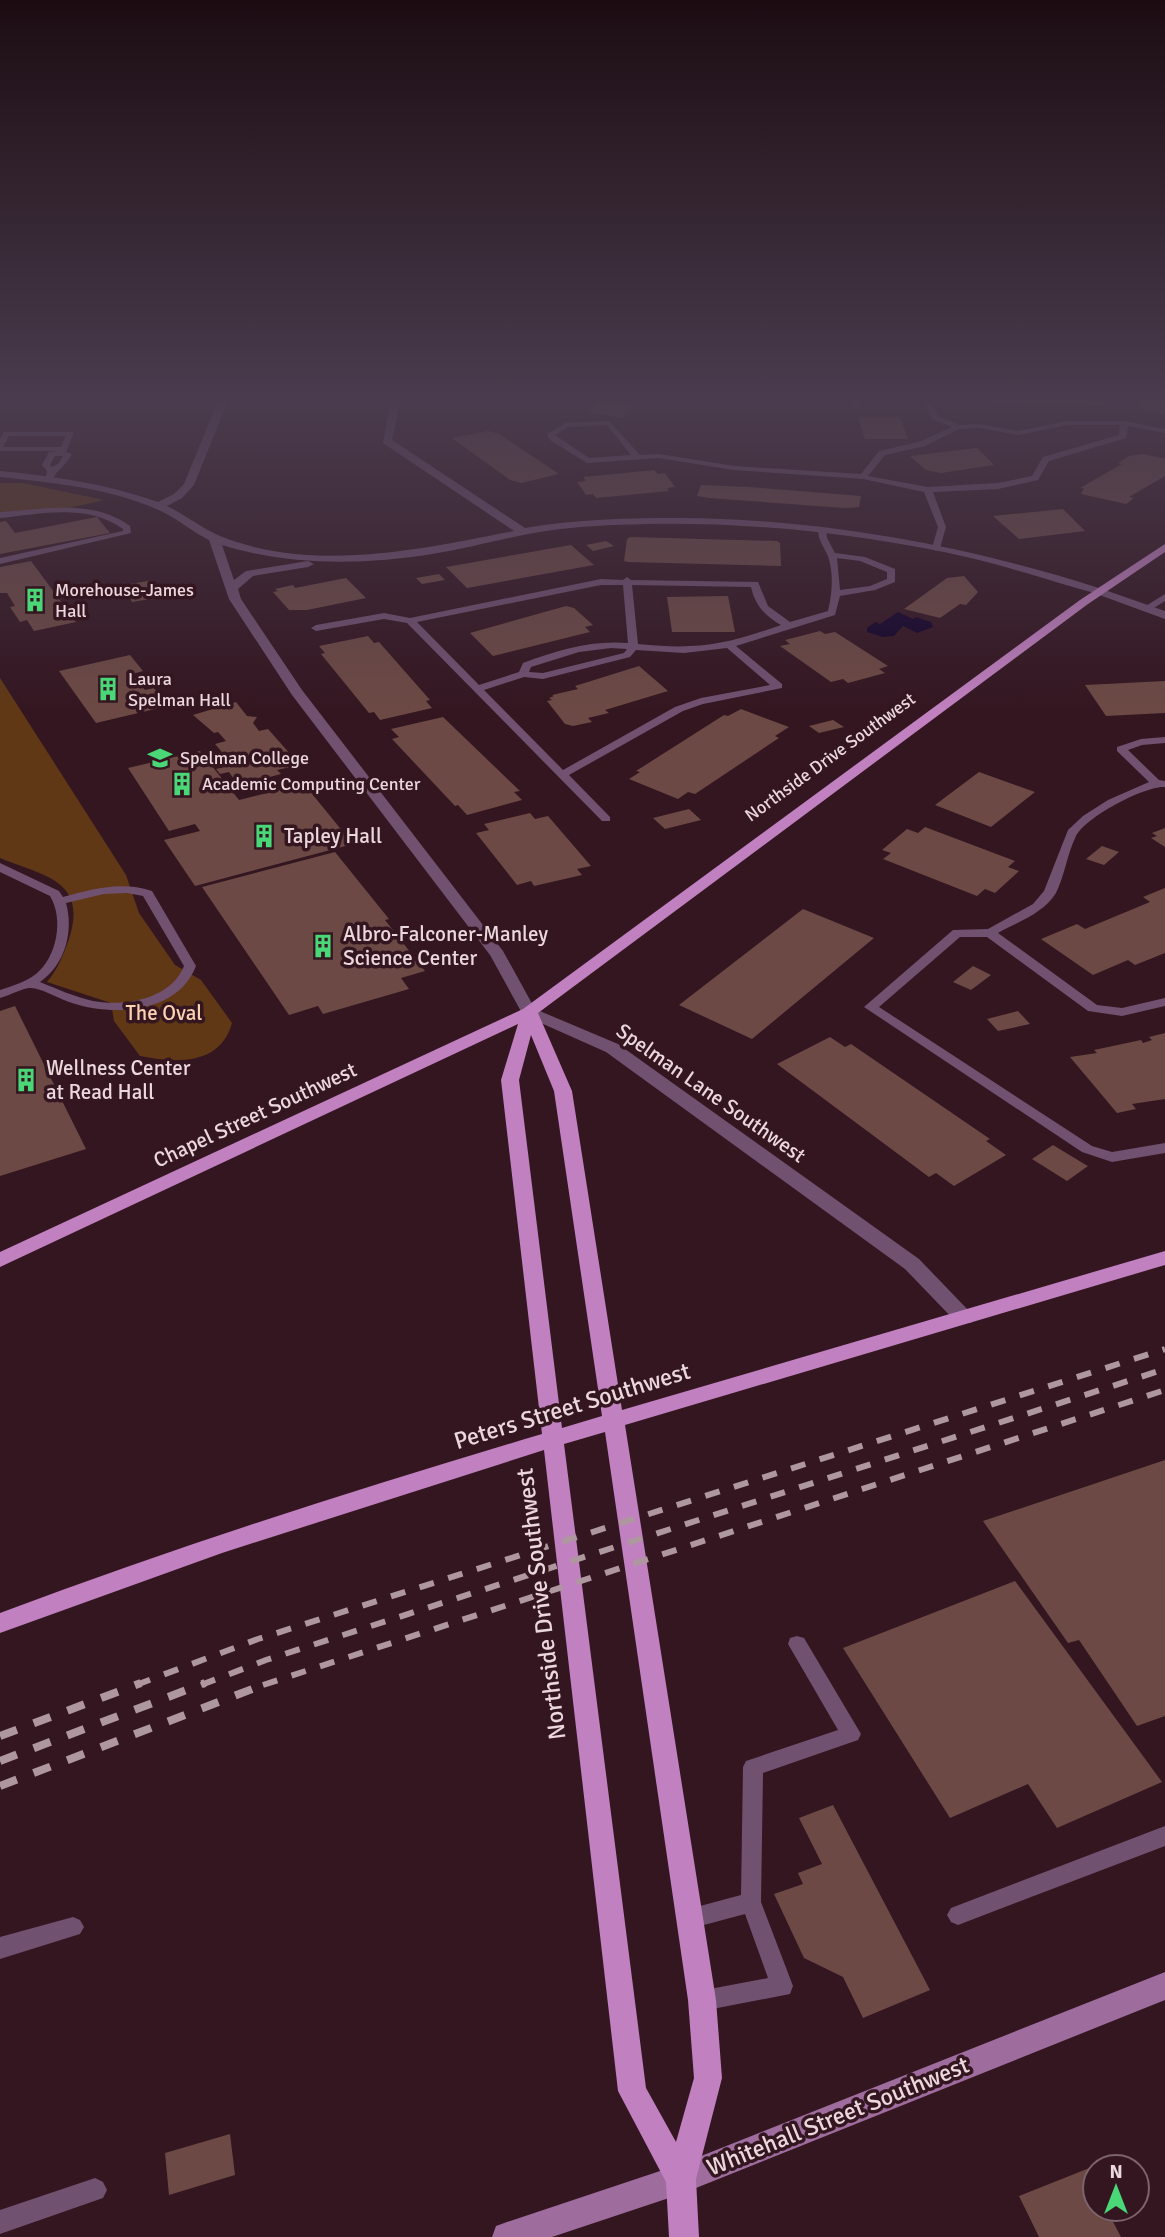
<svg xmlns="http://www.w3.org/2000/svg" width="1165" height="2237" font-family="Signika,sans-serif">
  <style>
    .green { fill: #603815 }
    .water { fill: #120229 }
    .building { fill: #6c4944 }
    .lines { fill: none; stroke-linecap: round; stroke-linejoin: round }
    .service { fill: #705170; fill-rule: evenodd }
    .minor { fill: #705170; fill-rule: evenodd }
    .tertiary { fill: #705170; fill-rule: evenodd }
    .secondary { fill: #9e6c9d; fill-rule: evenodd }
    .primary { fill: #c180c0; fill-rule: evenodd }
    .rail-far1 { stroke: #af979f; stroke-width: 6; stroke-dasharray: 15 15; stroke-linecap: butt }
    .rail { stroke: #af979f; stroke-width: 8; stroke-dasharray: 18 18; stroke-linecap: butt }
    .labels { text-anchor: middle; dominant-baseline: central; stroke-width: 7; stroke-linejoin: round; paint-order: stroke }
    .far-poi-label { font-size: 18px; fill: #ecd7dd; stroke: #331620; text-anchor: start }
    .far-street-label { font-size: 18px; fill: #ecd7dd; stroke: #331620 }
    .poi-label { font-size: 21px; fill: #ecd7dd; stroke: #331620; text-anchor: start }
    .park-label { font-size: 21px; fill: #fdd2b2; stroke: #331620 }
    .street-label { font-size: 21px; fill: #ecd7dd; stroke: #331620 }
    .near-street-label { font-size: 24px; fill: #ecd7dd; stroke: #331620 }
  </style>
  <rect width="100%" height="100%" fill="#331620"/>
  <g class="green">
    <path d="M0 483H23L104 500 65 509 0 512Z"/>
    <path d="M0 678 126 875 139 913 175 965 201 980 232 1023C220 1066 176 1063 140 1056L114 1021 111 1003 47 982C58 969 63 955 69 939 88 880 44 876 0 858Z"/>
  </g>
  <path class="water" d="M898 612 913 619 916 617 931 622 933 627 917 633 903 626 894 636 883 637 867 632V628L875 622 880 624Z"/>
  <g class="building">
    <path d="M990 398H1103L1108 406 993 404Z"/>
    <path d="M1145 398H1165V414L1140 409 1144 406 1137 404Z"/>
    <path d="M598 402 633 406 622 418 588 412Z"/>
    <path d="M858 417H900L908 439H865Z"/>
    <path d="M488 431 499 434 559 474 521 483 510 480 452 438Z"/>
    <path d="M977 448 994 465 941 473 926 470 910 456Z"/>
    <path d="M1143 454 1165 459V476L1129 497 1134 498 1126 504 1081 494 1084 488H1080L1122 464 1118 463 1129 456Z"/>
    <path d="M654 470 658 474 665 473 675 487 667 488 669 491 596 498 593 494 586 495 577 482 586 481 583 477Z"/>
    <path d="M701 485 749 487 861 496 859 507 845 508 709 498 697 496Z"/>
    <path d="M1063 509 1085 531 1019 539 993 516Z"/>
    <path d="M97 517 110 533 0 554V522L6 521 15 533Z"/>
    <path d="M630 537 777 541 780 543 781 566 628 562 624 561 627 539Z"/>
    <path d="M606 541 614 546 593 551 586 545Z"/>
    <path d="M571 545 594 565 467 588 446 567Z"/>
    <path d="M31 561 76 622 34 631 27 620 20 622 10 607 15 606 7 593H0V567Z"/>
    <path d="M439 574 445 580 422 584 416 578Z"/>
    <path d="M964 576 978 592 966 605 960 604 940 618 904 609 947 578Z"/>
    <path d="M346 578 366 598 307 610H289L273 592 278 591 275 589 293 585 295 588Z"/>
    <path d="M153 580 162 597 132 602 124 585Z"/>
    <path d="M728 596 735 632H672L667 597Z"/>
    <path d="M566 606 574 608 593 625 585 627 590 632 493 656 470 633Z"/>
    <path d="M820 631 825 634 835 632 888 666 879 669 885 673 848 683 843 679 831 682 780 646 790 644 785 640Z"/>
    <path d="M368 636 374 643 379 642 430 700 426 701 432 708 380 720 374 712 369 713 321 654 325 653 319 646Z"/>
    <path d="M130 655 143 671 132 674 145 690 154 688 168 706 96 723 59 671Z"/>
    <path d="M639 666 668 691 605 710 609 713 588 718 592 722 573 726 565 724 547 701 552 700 549 698 554 696 552 695 578 689 575 686Z"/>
    <path d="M1165 681V713L1106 716 1085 685Z"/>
    <path d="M236 702 247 716 257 717 253 723 259 731 268 729 300 765 277 770 281 774 238 785 229 772 220 774 216 769 233 765 215 744 226 741 218 732 214 733 193 715Z"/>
    <path d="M741 709 789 727 775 736 779 738 695 794 688 792 678 799 629 779 640 772 636 771 724 715 728 716Z"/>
    <path d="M443 717 520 791 514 792 522 800 467 815 458 805 455 806 392 739 399 737 391 729Z"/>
    <path d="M833 720 844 727 819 733 809 726Z"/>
    <path d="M200 751 239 800 304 784 353 844 195 886 164 840 200 831 195 824 169 831 128 768Z"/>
    <path d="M979 772 1035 792 991 827 935 805Z"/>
    <path d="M689 809 701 820 665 829 653 818Z"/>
    <path d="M530 813 535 819 548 816 591 866 577 869 582 875 534 886 531 881 517 885 476 833 489 830 484 824Z"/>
    <path d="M925 827 1015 861 1008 867 1019 871 995 893 985 889 977 896 883 859 891 853 882 850 907 829 918 833Z"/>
    <path d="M1165 828V847L1151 838 1157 836 1152 833Z"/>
    <path d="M1102 846 1119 852 1104 865 1086 859Z"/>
    <path d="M335 852 389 919 385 920 425 971 401 978 409 989 323 1014 318 1006 289 1015 202 887Z"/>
    <path d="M1165 888V953L1135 965 1128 960 1093 975 1041 939 1077 924 1085 929 1150 902 1143 897Z"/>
    <path d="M803 909 874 938 752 1039 679 1005Z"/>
    <path d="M973 966 991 975 971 990 953 982Z"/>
    <path d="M15 1006 86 1149 0 1176V1011Z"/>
    <path d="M1018 1011 1030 1024 998 1031 987 1019Z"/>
    <path d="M1165 1033V1099L1132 1104 1136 1109 1117 1113 1070 1057 1097 1053 1094 1050 1141 1040 1143 1043 1152 1040 1149 1037Z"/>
    <path d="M830 1037 845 1047 851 1044 990 1139 986 1141 1006 1155 954 1186 936 1173 929 1177 777 1064Z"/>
    <path d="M1053 1145 1086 1165 1088 1166 1067 1181 1032 1159Z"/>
    <path d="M1165 1460V1716L1137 1726 1079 1640 1068 1643 983 1521Z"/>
    <path d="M1015 1581 1162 1782 1057 1828 1028 1784 950 1818 843 1648Z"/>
    <path d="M833 1805 930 1990 863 2018 843 1977 804 1958 774 1894 803 1884 798 1873 822 1864 799 1818Z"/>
    <path d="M230 2134 235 2175 169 2195 165 2153Z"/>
    <path d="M1102 2163 1104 2167H1095V2209H1126L1110 2216 1121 2237H1039L1019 2196Z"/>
  </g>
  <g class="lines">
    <g class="service">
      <path d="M851 398H859L860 407H854Z"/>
      <path d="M929 402 933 404 938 416 959 425 980 424 1018 431 1067 421H1124L1165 429V433L1128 426 1126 438 1049 461 1038 480 998 489 933 492 946 527 940 548 936 551 932 548 938 527 924 492 863 479 734 470 659 458 587 463 550 440 547 434 566 423 609 421 640 455 659 454 734 466 861 474 879 451 919 442 952 427 932 419 925 404ZM607 425 631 455 589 458 555 435 568 427ZM1067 425H1120L1119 435 1043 457 1032 476 998 483 928 487 868 476 885 455 925 446 959 429 980 428 1018 435Z"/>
      <path d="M4 432H74L66 452 72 454C65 467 57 469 51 482H45L47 471 42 465 49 452 58 451H0V439ZM9 436H66L61 447H3ZM55 456H63L59 463 52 467 50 465Z"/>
      <path d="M49 508C79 507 105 508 130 526L131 533 0 564V558L123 531V529C87 503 41 514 0 518V512Z"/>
      <path d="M822 527 826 530 827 538 835 553 865 557 895 569V582L875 590 840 596 835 615 736 646 782 684V688L703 704 683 711 569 775 610 817V821H602L407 623 384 619 316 631 311 628 316 625 384 613 410 618 601 579 623 580 627 577 631 580 758 582 768 606 790 622 828 611C832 594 834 574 828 556 824 547 818 540 818 530ZM837 558 860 561 887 572V579L870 586 840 590ZM601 585H623L628 643C591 640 558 650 523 663L519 672 479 685 417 622ZM632 585 751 587C755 605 765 616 781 625 724 645 698 650 638 644ZM611 648 627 649 624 653 543 673 529 672 531 667 579 652ZM727 648 770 685 701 698 675 707 563 770 484 690 524 677 543 679 630 657 636 650 684 653Z"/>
      <path d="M1165 594V601L1149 611 1141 609Z"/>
      <path d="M1165 737V743L1142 745 1128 750 1159 780 1165 781V787C1144 786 1086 817 1076 836 1067 854 1065 875 1056 893 1044 913 1018 922 998 933L1097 1005 1122 1008 1165 998V1006L1122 1016 1088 1011 987 937H960L879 1007 1092 1146 1112 1152 1165 1143V1153L1112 1162 1082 1152 864 1007 953 930 988 929 1033 904 1044 891 1068 830 1083 816 1108 800 1149 782 1117 751V747L1141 739Z"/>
      <path d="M0 863 59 891 63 897C93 889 121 881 152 891L196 966C178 1013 114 1017 72 1003 62 1000 41 988 31 988 25 987 8 996 0 998V990C12 986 26 982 36 974 57 957 64 919 50 896L0 872ZM127 893 143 896 184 966C171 999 125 1007 93 1001 75 997 57 989 40 982 65 965 74 931 66 903L104 894Z"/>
      <path d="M797 1636 804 1638 861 1734 858 1740 763 1773 761 1902 793 1986 790 1994 702 2011 694 2008 691 2000 694 1992 768 1978 745 1914 689 1929 682 1926 678 1919 682 1912 689 1909 741 1895 743 1767 746 1761 838 1730 788 1644 790 1638Z"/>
      <path d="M1165 1826V1846L958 1925 951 1922 947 1915 951 1908Z"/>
      <path d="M73 1917 80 1920 84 1927 80 1934 0 1959V1937Z"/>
      <path d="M95 2178 103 2182 107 2190 103 2198 0 2234V2210Z"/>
    </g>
    <path class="minor" d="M219 398H229L194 485 182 498 167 506C188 516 206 532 228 539 318 572 423 549 514 531L383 443 391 398H401L392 440 525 528C576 519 627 518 679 518 824 519 964 545 1102 589L1104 591 1098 594C1055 583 1014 568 971 558 865 534 755 522 646 524 612 525 578 526 546 531 507 537 470 548 432 554 363 565 289 566 222 545L234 580 246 571 308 561 314 564 308 567 253 576 238 589 241 599 302 690 503 951 535 1009 618 1044 919 1259 971 1313 974 1318 971 1323H957L905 1269 606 1052 523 1015 490 955 292 695 229 599 209 540C193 532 179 520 163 512 113 488 54 483 0 477V471C54 476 107 484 158 502L174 494 184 484Z"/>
    <path class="tertiary" d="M1094 589H1102L1165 611V619L1094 593Z"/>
    <path class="secondary" d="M1165 1972V2000L681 2194 552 2237H492L496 2226 507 2222 681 2164Z"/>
    <path class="primary" d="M1165 544V552L1088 604 538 1013 572 1091 622 1410 1165 1251V1265L625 1425 716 2000 722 2078 696 2179 699 2237H669L666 2182 618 2091 544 1450 222 1553 0 1633V1613C178 1546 360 1488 542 1434L501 1080 518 1024 0 1267V1252L523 1009 1080 600ZM531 1035 554 1091 602 1416 562 1428 519 1080ZM605 1432 688 2000 694 2078 676 2142 646 2088 564 1444Z"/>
    <g class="rail-far1">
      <path d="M136 1685 258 1639 1165 1349"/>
      <path d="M201 1685 266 1660 1165 1369"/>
      <path d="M263 1685 1165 1390"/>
    </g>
    <g class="rail">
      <path d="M0 1736 141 1683"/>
      <path d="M0 1761 205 1683"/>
      <path d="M0 1786 268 1683"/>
    </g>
  </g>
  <linearGradient id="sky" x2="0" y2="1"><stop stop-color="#1c0c12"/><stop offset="0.56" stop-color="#4a3c4e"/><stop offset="1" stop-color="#4a3c4e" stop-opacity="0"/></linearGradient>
  <rect width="1165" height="711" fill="url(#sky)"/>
  <defs>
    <g id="building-bare" transform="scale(1.89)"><path d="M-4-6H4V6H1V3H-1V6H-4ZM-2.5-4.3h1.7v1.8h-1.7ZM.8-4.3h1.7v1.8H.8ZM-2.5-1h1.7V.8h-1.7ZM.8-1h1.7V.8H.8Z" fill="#49d778" stroke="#331620" stroke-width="2.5" paint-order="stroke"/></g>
    <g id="university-bare" transform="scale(1.89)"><path d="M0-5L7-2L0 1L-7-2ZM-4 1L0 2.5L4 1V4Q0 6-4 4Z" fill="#49d778" stroke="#331620" stroke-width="2.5" paint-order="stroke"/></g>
  </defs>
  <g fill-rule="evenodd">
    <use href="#building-bare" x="35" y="600"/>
    <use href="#building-bare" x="108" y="689"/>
    <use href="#university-bare" x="160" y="758"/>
    <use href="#building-bare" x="182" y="784"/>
    <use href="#building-bare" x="264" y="836"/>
    <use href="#building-bare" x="323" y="946"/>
    <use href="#building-bare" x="26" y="1080"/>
  </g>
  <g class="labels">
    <g class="far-poi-label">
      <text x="55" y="590">Morehouse-James<tspan x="55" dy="21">Hall</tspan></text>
      <text x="128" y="679">Laura<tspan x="128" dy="21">Spelman Hall</tspan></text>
      <text x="180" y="758">Spelman College</text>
      <text x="202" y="784">Academic Computing Center</text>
    </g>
    <g class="far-street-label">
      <text transform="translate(830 757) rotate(-36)">Northside Drive Southwest</text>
    </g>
    <g class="poi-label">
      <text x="284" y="836">Tapley Hall</text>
      <text x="343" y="934">Albro-Falconer-Manley<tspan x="343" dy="24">Science Center</tspan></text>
      <text x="46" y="1068">Wellness Center<tspan x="46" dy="24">at Read Hall</tspan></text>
    </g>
    <g class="park-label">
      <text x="164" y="1013">The Oval</text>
    </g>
    <g class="street-label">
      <text transform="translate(711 1093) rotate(35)">Spelman Lane Southwest</text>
      <text transform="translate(255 1115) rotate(-25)">Chapel Street Southwest</text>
    </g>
    <g class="near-street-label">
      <text transform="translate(572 1406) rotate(-17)">Peters Street Southwest</text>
      <text transform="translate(541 1604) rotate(-97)">Northside Drive Southwest</text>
      <text transform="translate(838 2116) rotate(-22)">Whitehall Street Southwest</text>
    </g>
  </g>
  <g transform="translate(1116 2188)"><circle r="33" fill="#331620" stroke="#7d636c" stroke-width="2"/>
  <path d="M0-5L12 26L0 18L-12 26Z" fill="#49d778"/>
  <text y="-10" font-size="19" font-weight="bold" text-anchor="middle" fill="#ecd7dd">N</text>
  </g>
</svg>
